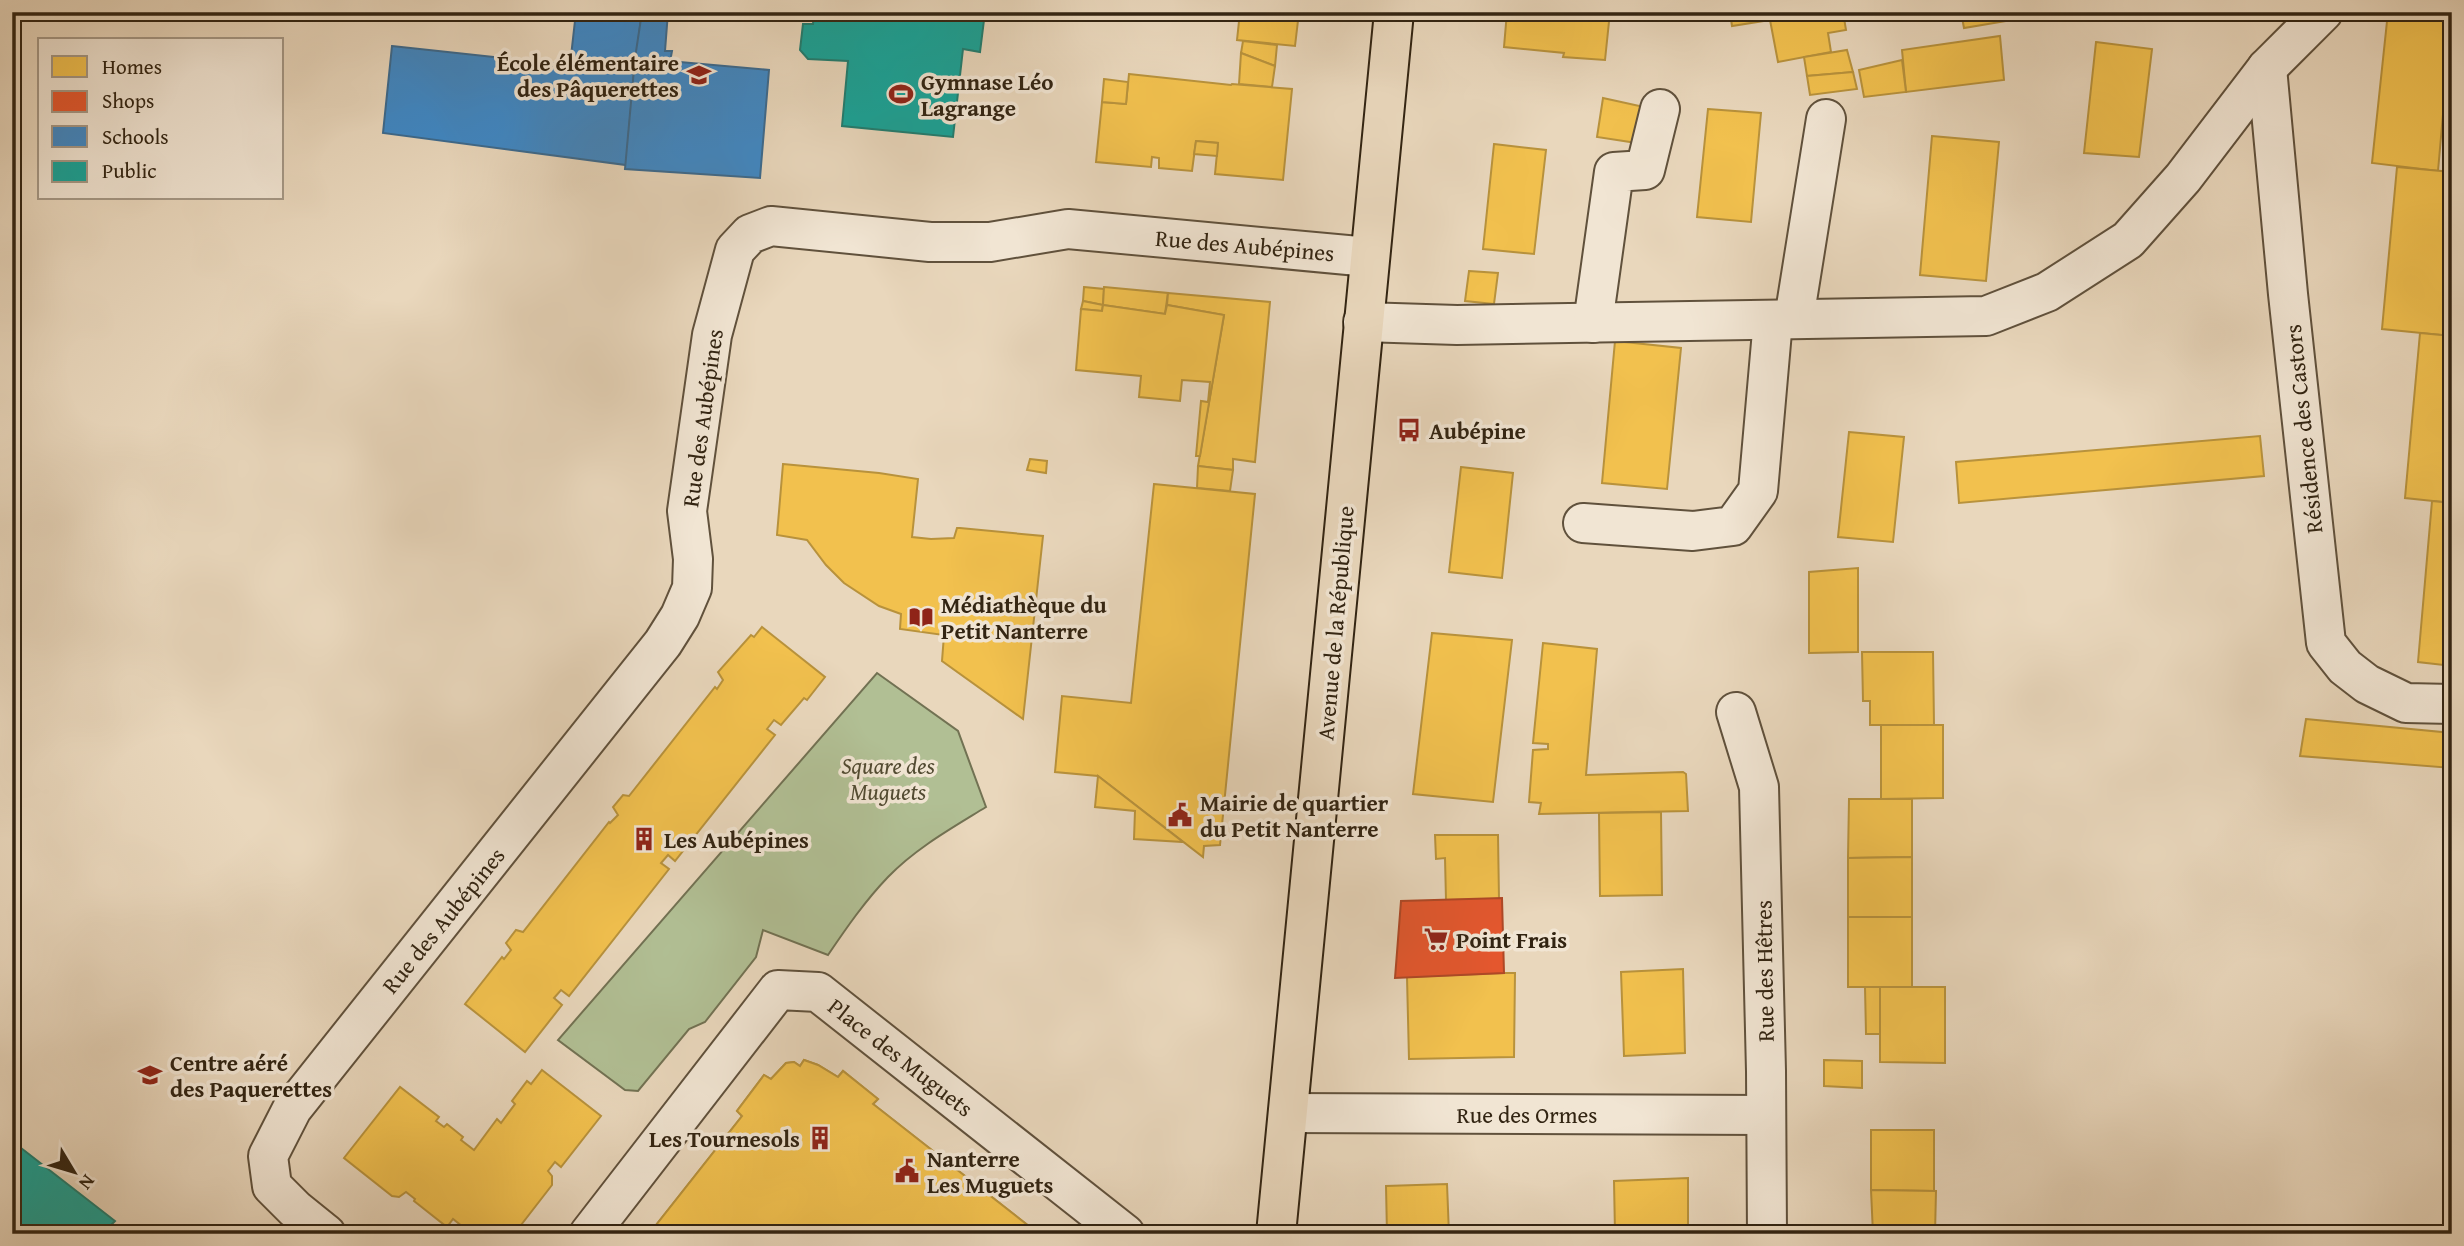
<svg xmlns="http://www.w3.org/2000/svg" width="2464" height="1246" font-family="'Gentium Book Plus',serif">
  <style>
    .green { fill: #b1bf94; stroke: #727253; stroke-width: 2 }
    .homes { fill: #f2c14e; stroke: #b8923c; stroke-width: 2 }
    .shops { fill: #e4572e; stroke: #af4826; stroke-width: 2 }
    .schools { fill: #3f88c5; stroke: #3b6a8f; stroke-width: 2 }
    .public { fill: #17a398; stroke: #1f7d70; stroke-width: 2 }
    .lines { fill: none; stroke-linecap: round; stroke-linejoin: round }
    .minor-casing { stroke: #60513c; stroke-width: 42 }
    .major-casing { stroke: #322412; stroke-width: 42 }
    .minor { stroke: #f1e5d3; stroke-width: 38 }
    .major { stroke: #e9d7bc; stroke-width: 38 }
    .labels { text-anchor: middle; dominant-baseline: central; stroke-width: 7; stroke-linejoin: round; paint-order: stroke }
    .poi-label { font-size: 23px; font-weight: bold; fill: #322412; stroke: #f1e5d3; text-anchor: start }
    .street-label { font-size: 23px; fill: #322412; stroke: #f1e5d3 }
    .park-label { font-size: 23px; font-style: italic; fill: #524b32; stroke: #f1e5d3 }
  </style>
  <rect width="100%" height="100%" fill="#e9d7bc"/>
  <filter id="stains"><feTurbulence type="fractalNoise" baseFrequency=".00286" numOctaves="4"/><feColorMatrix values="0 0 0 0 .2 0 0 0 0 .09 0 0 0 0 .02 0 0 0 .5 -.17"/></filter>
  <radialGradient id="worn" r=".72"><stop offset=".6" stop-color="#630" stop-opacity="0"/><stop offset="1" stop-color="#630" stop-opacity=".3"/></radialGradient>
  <path class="green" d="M877 673 958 731 986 807C952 828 916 848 888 877 865 901 847 927 828 955L763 930 756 957 705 1022 689 1029 638 1091 625 1090 558 1040Z"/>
  <g class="homes">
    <path d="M1240 12H1299L1295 46 1237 40Z"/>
    <path d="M1507 12H1610L1605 60 1563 57 1564 53 1504 47Z"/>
    <path d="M1730 12H1843L1846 30 1828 33 1831 52 1778 62 1770 20 1732 26Z"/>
    <path d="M1961 12H2030V17L1964 28Z"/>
    <path d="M2388 12H2452L2438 171 2372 163Z"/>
    <path d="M2000 36 2004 80 1906 92 1902 50Z"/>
    <path d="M1243 41 1277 45 1275 66 1241 53Z"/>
    <path d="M2096 42 2152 49 2139 157 2084 153Z"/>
    <path d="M1847 50 1853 72 1807 76 1804 57Z"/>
    <path d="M1241 53 1275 66 1272 87 1239 84Z"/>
    <path d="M1902 60 1906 92 1864 97 1859 70Z"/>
    <path d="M1853 72 1857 89 1810 95 1807 76Z"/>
    <path d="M1129 74 1231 85 1232 84 1292 89 1283 180 1215 174 1218 143 1196 141 1192 171 1159 168V158L1152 157 1151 167 1096 162 1102 102 1126 104Z"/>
    <path d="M1104 79 1128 82 1126 104 1102 102Z"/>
    <path d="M1603 98 1644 107 1637 143 1597 137Z"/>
    <path d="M1708 109 1761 113 1751 222 1697 217Z"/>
    <path d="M1932 136 1999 142 1986 281 1920 275Z"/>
    <path d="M1196 141 1218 143 1217 156 1194 154Z"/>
    <path d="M1494 144 1546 150 1534 254 1483 249Z"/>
    <path d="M2397 167 2452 172 2451 336 2382 329Z"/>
    <path d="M1469 271 1498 273 1494 304 1465 301Z"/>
    <path d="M1084 287 1104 289 1103 305 1083 301Z"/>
    <path d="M1104 287 1168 293 1165 314 1103 305Z"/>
    <path d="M1168 293 1270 302 1255 462 1233 459V470L1198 466 1224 315 1167 305Z"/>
    <path d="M1083 301 1103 305 1102 311 1081 309Z"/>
    <path d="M1103 305 1165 314 1167 305 1224 315 1200 456H1196L1201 401 1208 402 1210 382 1182 380 1180 401 1139 397 1141 376 1076 370 1081 309 1102 311Z"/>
    <path d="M2420 333 2452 336V503L2405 498Z"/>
    <path d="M1615 341 1681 348 1667 489 1602 483Z"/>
    <path d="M1849 432 1904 437 1893 542 1838 537Z"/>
    <path d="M2260 436 2264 476 1959 503 1956 462Z"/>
    <path d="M1030 459 1047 461 1046 473 1027 470Z"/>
    <path d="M783 464 879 473 918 479 912 537 931 539 954 538 957 528H960L1043 536 1023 719 942 661 944 635 900 629 901 614 879 606 844 583 826 565 807 540 777 535Z"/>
    <path d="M1198 466 1233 470 1230 491 1197 488Z"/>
    <path d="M1461 467 1513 473 1502 578 1449 572Z"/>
    <path d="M1154 484 1255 494 1220 845 1204 846 1203 857 1098 776 1055 772 1062 696 1131 703Z"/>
    <path d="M2432 501 2452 503V666L2418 662Z"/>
    <path d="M1858 568V652L1809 653V572Z"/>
    <path d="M762 627 825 677 807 700 804 698 781 725 774 720 767 729 775 735 675 861 668 855 661 863 669 869 569 996 561 990 554 998 562 1005 525 1052 465 1004 502 957 504 959 511 950 506 943 516 930 523 932 609 822 610 823 618 815 613 807 623 795 629 796 715 687 717 689 723 680 718 672 751 635 754 637Z"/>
    <path d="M1432 633 1512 640 1493 802 1413 794Z"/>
    <path d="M1543 643 1597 649 1586 775 1683 772 1686 774 1688 811 1539 814 1541 803 1529 802 1533 750 1548 749V744L1533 743Z"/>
    <path d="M1862 652H1933L1934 725H1870V701H1863Z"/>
    <path d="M2306 719 2452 733V768L2300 756Z"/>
    <path d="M1881 725H1943V798L1881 799Z"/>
    <path d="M1098 776 1183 842 1134 839 1135 811 1095 807Z"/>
    <path d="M1849 799H1912V857L1848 858Z"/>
    <path d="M1661 812 1662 895 1600 896 1599 813Z"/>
    <path d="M1435 835H1498L1499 899 1446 900 1445 858 1436 859Z"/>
    <path d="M1912 857V917H1848V858Z"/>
    <rect x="1848" y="917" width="64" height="70"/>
    <path d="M1683 969 1685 1053 1624 1056 1621 972Z"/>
    <path d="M1504 973H1515L1514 1057 1409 1059 1407 977Z"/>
    <path d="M1865 987H1880V1034H1866Z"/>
    <path d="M1880 987H1945V1063L1880 1062Z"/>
    <path d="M804 1060 818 1065 838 1077 843 1071 878 1099 873 1104 1039 1234H896L801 1160 744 1234H649L742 1116 737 1111 764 1075 771 1079 786 1063 794 1062 800 1066Z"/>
    <path d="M804 1060 818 1065 838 1077 843 1071 878 1099 873 1104 1039 1234H649L742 1116 737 1111 764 1075 771 1079 786 1063 794 1062 800 1066Z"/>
    <path d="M1824 1060 1862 1061V1088L1824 1086Z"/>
    <path d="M542 1070 601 1116 561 1167 555 1162 548 1171 552 1176V1185L514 1234H472L453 1219 447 1227 414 1201 415 1199 406 1192 399 1197 392 1196 344 1158 400 1087 439 1117 436 1121 444 1127 447 1124 463 1137 461 1140 474 1150 497 1119 501 1123 515 1104 512 1101 527 1081 531 1084Z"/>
    <path d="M1871 1130H1934V1191L1871 1190Z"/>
    <path d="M1688 1178V1230L1615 1233 1614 1181Z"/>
    <path d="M1447 1184 1449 1234H1387L1386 1186Z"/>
    <path d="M1871 1190 1936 1191 1935 1234H1873Z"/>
    <path d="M1688 1230V1234H1626V1233Z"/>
  </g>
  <path class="shops" d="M1502 898 1504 973 1395 978 1401 901Z"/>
  <g class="schools">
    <path d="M576 12H642L634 72 570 65Z"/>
    <path d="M642 12H668L665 51H672L670 62 635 58Z"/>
    <path d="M392 46 634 72 626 165 383 133Z"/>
    <path d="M635 58 769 70 760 178 625 169Z"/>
    <path d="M111 1225 105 1234H95L101 1226Z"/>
  </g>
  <g class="public">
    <path d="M814 12H985L980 52 963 49 953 137 842 126 848 61 808 59 800 50 803 24H813Z"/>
    <path d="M12 1141 115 1221 111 1225 101 1226 95 1234H12Z"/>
  </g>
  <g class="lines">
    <g class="minor-casing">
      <g id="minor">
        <path d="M2267 68 2288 294 2326 643 2345 667 2367 684 2406 703 2452 704"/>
        <path d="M1794 319 1826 119"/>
        <path d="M1363 322 1457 325 1986 316 2047 292 2128 240 2183 178 2267 68 2323 12"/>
        <path d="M1593 323 1614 172 1645 170 1660 109"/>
        <path d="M1583 523 1693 531 1733 526 1758 491 1773 320"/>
        <path d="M1736 712 1759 787 1766 1071 1767 1234"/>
        <path d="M1288 1113 1766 1115"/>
        <path d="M326 1234 295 1209 272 1186 268 1156 292 1109 663 643 680 616 692 588 693 559 687 511 712 335 735 250 750 234 771 226 930 242H990L1068 229 1369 257"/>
        <path d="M589 1234 778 990 818 992 1125 1234"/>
      </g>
    </g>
    <g class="major-casing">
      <path id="major" d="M1276 1234 1394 12"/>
    </g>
    <use href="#minor" class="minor"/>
    <use href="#major" class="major"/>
  </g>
  <defs>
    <g id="school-bare" transform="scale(1.89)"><path d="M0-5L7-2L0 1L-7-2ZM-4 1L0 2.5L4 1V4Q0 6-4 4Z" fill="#8f2418" stroke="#f1e5d3" stroke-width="2.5" paint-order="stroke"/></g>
    <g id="stadium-bare" transform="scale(1.89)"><path d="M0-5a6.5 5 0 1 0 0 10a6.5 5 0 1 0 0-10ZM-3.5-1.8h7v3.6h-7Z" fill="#8f2418" stroke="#f1e5d3" stroke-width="2.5" paint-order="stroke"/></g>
    <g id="bus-bare" transform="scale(1.89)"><path d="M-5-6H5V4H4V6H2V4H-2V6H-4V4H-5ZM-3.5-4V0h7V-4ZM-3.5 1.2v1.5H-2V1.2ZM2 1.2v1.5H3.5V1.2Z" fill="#8f2418" stroke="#f1e5d3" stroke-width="2.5" paint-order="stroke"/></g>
    <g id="library-bare" transform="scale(1.89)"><path d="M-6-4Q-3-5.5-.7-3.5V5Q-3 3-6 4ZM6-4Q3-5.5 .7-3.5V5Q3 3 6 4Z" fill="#8f2418" stroke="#f1e5d3" stroke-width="2.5" paint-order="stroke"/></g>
    <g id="civic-bare" transform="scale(1.89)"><path d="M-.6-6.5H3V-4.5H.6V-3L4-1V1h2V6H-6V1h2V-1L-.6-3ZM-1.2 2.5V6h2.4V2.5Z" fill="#8f2418" stroke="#f1e5d3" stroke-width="2.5" paint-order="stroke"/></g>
    <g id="building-bare" transform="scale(1.89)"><path d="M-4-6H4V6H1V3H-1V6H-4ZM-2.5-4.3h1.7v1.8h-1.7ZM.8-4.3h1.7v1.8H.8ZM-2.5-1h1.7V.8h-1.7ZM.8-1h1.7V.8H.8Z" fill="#8f2418" stroke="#f1e5d3" stroke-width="2.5" paint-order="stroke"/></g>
    <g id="supermarket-bare" transform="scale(1.89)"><path d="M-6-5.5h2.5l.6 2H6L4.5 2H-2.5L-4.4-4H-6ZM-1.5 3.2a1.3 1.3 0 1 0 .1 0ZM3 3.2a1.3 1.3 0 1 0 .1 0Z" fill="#8f2418" stroke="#f1e5d3" stroke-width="2.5" paint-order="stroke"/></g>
  </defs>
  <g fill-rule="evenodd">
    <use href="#school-bare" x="699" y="75"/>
    <use href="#stadium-bare" x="901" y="94"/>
    <use href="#bus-bare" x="1409" y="430"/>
    <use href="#library-bare" x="921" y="617"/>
    <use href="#civic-bare" x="1180" y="815"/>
    <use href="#building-bare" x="644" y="839"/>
    <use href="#supermarket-bare" x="1436" y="939"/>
    <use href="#school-bare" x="150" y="1075"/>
    <use href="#building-bare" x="820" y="1138"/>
    <use href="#civic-bare" x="907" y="1171"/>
  </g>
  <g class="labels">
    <g class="poi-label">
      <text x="679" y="62" text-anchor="end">École élémentaire<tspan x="679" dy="26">des Pâquerettes</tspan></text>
      <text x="921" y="81">Gymnase Léo<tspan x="921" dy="26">Lagrange</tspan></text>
      <text x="1429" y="430">Aubépine</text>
      <text x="941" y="604">Médiathèque du<tspan x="941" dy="26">Petit Nanterre</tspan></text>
      <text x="1200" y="802">Mairie de quartier<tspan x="1200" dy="26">du Petit Nanterre</tspan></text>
      <text x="664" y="839">Les Aubépines</text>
      <text x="1456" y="939">Point Frais</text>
      <text x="170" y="1062">Centre aéré<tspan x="170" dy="26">des Paquerettes</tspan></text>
      <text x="800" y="1138" text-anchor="end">Les Tournesols</text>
      <text x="927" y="1158">Nanterre<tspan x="927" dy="26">Les Muguets</tspan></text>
    </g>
    <g class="street-label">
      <text transform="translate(1245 245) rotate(5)">Rue des Aubépines</text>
      <text transform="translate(702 418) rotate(-82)">Rue des Aubépines</text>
      <text transform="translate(2303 429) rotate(-96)">Résidence des Castors</text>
      <text transform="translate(1335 623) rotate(-85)">Avenue de la République</text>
      <text transform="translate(443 920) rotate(-51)">Rue des Aubépines</text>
      <text transform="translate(1764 971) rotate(-91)">Rue des Hêtres</text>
      <text transform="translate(901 1057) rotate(38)">Place des Muguets</text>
      <text x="1527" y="1114">Rue des Ormes</text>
    </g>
    <g class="park-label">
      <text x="888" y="765">Square des<tspan x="888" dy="26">Muguets</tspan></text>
    </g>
  </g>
  <rect width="2464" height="1246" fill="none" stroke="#e9d7bc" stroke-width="42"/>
  <rect x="14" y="14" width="2436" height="1218" fill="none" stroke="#322412" stroke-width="3.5"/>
  <rect x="21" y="21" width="2422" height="1204" fill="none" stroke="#322412" stroke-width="2"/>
  <rect x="38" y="38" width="245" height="161" fill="#f1e5d3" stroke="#a59886" stroke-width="2"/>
  <rect x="52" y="56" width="35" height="21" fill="#f2c14e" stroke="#a59886" stroke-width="2"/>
  <text x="102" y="74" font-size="21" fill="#322412">Homes</text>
  <rect x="52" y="91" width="35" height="21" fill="#e4572e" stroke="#a59886" stroke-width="2"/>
  <text x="102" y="108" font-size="21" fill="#322412">Shops</text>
  <rect x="52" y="126" width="35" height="21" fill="#3f88c5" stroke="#a59886" stroke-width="2"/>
  <text x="102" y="144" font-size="21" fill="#322412">Schools</text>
  <rect x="52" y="161" width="35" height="21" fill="#17a398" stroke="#a59886" stroke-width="2"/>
  <text x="102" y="178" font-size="21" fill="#322412">Public</text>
  <g transform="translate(74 1172) rotate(128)" stroke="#f1e5d3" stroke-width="5" paint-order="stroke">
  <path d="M0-5L12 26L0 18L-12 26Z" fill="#322412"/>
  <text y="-10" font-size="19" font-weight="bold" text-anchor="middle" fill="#322412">N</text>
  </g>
  <rect width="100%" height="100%" filter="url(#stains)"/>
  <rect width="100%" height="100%" fill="url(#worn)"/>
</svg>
